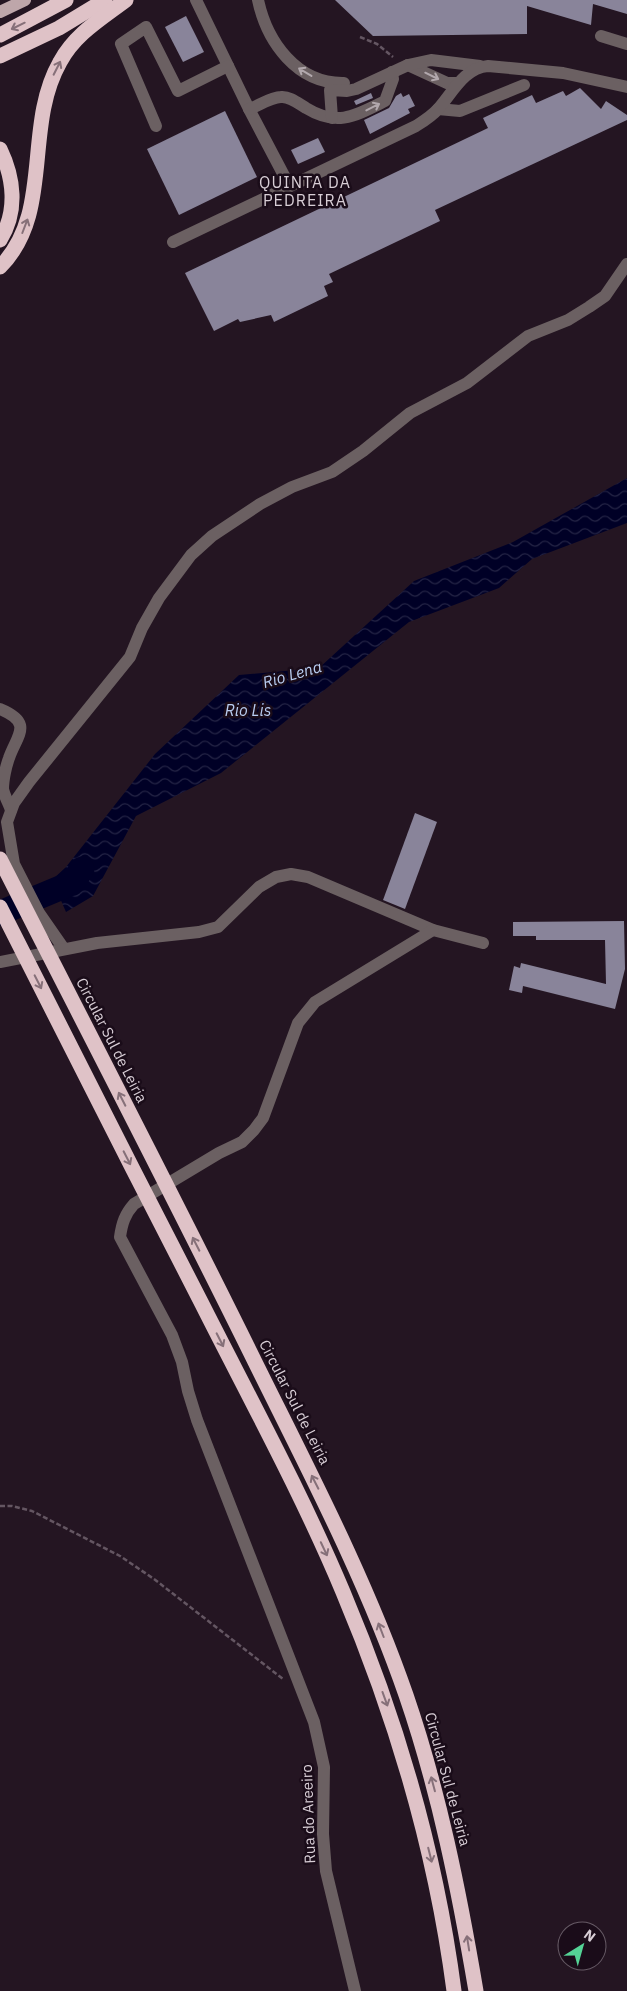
<svg xmlns="http://www.w3.org/2000/svg" width="627" height="1991" font-family="'IBM Plex Sans',sans-serif">
  <style>
    .water { fill: url(#water-waves) }
    .lines { fill: none; stroke-linecap: round; stroke-linejoin: round }
    .river { stroke: #000026; stroke-width: 25 }
    .building { fill: #89849a }
    .path { stroke: #645662; stroke-width: 2.5; stroke-dasharray: 5 2.5; stroke-linecap: butt }
    .minor { stroke: #6b6062; stroke-width: 12 }
    .major { stroke: #bea6aa; stroke-width: 12 }
    .highway { stroke: #dfc2c7; stroke-width: 15 }
    .oneway { stroke: #867079 }
    .oneway2 { stroke: #b2a8ad }
    .labels { text-anchor: middle; dominant-baseline: central; stroke-width: 5; stroke-linejoin: round; paint-order: stroke }
    .street-label { font-size: 15px; fill: #d8ced6; stroke: #1a0c19 }
    .neighbourhood-label { font-size: 16px; letter-spacing: 1px; fill: #d8ced6; stroke: #1a0c19 }
    .water-label { font-size: 16px; font-style: italic; fill: #b9cdf1; stroke: #1a0c19 }
  </style>
  <defs>
    <pattern id="water-waves" width="16" height="10" patternUnits="userSpaceOnUse" patternTransform="scale(1.25)"><rect width="16" height="10" fill="#000026"/><path d="M0 5q4-4 8 0t8 0" fill="none" stroke="#242445"/></pattern>
  </defs>
  <rect width="100%" height="100%" fill="#241522"/>
  <path class="water" d="M627 478V523L532 559 499 588 409 622 221 773 136 816 93 896 66 912 52 880 66 867 155 754 239 675 319 668 414 581 513 542Z"/>
  <g class="lines">
    <path class="river" d="M0 913 72 883 82 869"/>
  </g>
  <g class="building">
    <path d="M335 0H627V14L593 4 591 25 527 6V34L373 36Z"/>
    <path d="M186 16 204 52 183 62 165 27Z"/>
    <path d="M580 88 601 109 606 101 627 115V120L435 210 440 221 329 274 333 282 324 286 328 296 274 322 271 315 240 322 238 319 214 331 185 273 488 128 483 118 532 95 536 103 563 91 566 96Z"/>
    <path d="M371 93 373 98 356 105 354 101Z"/>
    <path d="M401 93 403 97 409 94 415 106 408 109 410 113 370 134 364 120 389 108 396 96Z"/>
    <path d="M225 111 257 177 179 215 147 149Z"/>
    <path d="M318 138 325 152 298 164 291 150Z"/>
    <path d="M415 813 437 822 405 909 383 900Z"/>
    <path d="M624 921 625 969 615 1009 523 986 522 993 509 990 514 966 520 968 521 963 606 984 605 940H536V936H513V922Z"/>
  </g>
  <g class="lines">
    <g class="path">
      <path d="M360 37 377 44 393 57"/>
      <path d="M0 1506H12L32 1511 120 1556 154 1579 283 1679"/>
    </g>
    <g class="minor">
      <path d="M196 0 249 109 289 185"/>
      <path d="M258 0C267 42 297 84 344 83"/>
      <path d="M601 36 627 44"/>
      <path d="M408 65 447 83H458"/>
      <path d="M249 109C258 106 271 97 281 97 290 96 299 104 306 108 337 127 355 116 385 101L393 79 392 72"/>
      <path d="M438 109 460 111 524 85"/>
      <path d="M332 118 330 90 347 91 356 89 408 65 431 60 480 66"/>
      <path d="M156 126 121 44 146 27 178 91 228 66"/>
      <path d="M173 242 416 126C424 121 432 116 438 109 453 92 464 68 488 66L563 73 627 87"/>
      <path d="M0 709C34 723 17 735 9 758 6 766 3 780 3 789 4 795 9 804 11 810"/>
      <path d="M64 949 39 913 14 864 7 822 14 803 29 782 130 657 142 628 159 598 191 555 212 536 260 504 292 487 332 472 363 451 410 413 467 383 528 336 568 320 589 307 605 296 627 264"/>
      <path d="M0 962 97 943 199 932 218 927 259 887 276 877 291 874 308 877 433 930 483 943"/>
      <path d="M355 1991 326 1871 323 1834 324 1767 314 1722 197 1420 188 1391 182 1362 172 1335 120 1237C122 1223 125 1214 134 1204L219 1153 242 1142 254 1130 263 1118 298 1023 315 1002 433 930"/>
    </g>
    <path class="major" d="M0 12 25 0"/>
    <g class="highway">
      <path d="M0 35 66 0"/>
      <path d="M0 56 59 28 105 0"/>
      <path d="M0 149C14 178 18 211 0 240"/>
      <path d="M0 267C54 213 23 127 60 62 75 34 101 19 126 0"/>
      <path d="M0 859C86 1028 174 1197 258 1368 311 1475 367 1582 406 1695 439 1791 459 1891 476 1991"/>
      <path d="M0 907C67 1040 134 1172 202 1304 250 1399 302 1494 343 1592 397 1720 436 1853 454 1991"/>
    </g>
  </g>
  <defs><path id="oneway-shaft" d="M-6 0H5M1.5-3L5.5 0L1.5 3" fill="none" stroke-width="1.6" stroke-linecap="round" stroke-linejoin="round" transform="scale(1.25)"/></defs>
  <g class="oneway">
    <use href="#oneway-shaft" transform="translate(18 26) rotate(154)"/>
    <use href="#oneway-shaft" transform="translate(57 68) rotate(-63)"/>
    <use href="#oneway-shaft" transform="translate(25 226) rotate(-69)"/>
    <use href="#oneway-shaft" transform="translate(38 982) rotate(63)"/>
    <use href="#oneway-shaft" transform="translate(122 1099) rotate(-117)"/>
    <use href="#oneway-shaft" transform="translate(127 1158) rotate(63)"/>
    <use href="#oneway-shaft" transform="translate(196 1244) rotate(-117)"/>
    <use href="#oneway-shaft" transform="translate(220 1340) rotate(63)"/>
    <use href="#oneway-shaft" transform="translate(315 1482) rotate(-117)"/>
    <use href="#oneway-shaft" transform="translate(324 1549) rotate(65)"/>
    <use href="#oneway-shaft" transform="translate(381 1630) rotate(-111)"/>
    <use href="#oneway-shaft" transform="translate(385 1699) rotate(70)"/>
    <use href="#oneway-shaft" transform="translate(433 1784) rotate(-105)"/>
    <use href="#oneway-shaft" transform="translate(430 1855) rotate(76)"/>
    <use href="#oneway-shaft" transform="translate(468 1943) rotate(-99)"/>
  </g>
  <g class="oneway2">
    <use href="#oneway-shaft" transform="translate(305 72) rotate(-149)"/>
    <use href="#oneway-shaft" transform="translate(432 76) rotate(26)"/>
    <use href="#oneway-shaft" transform="translate(373 107) rotate(-27)"/>
  </g>
  <g class="labels">
    <g class="street-label">
      <text transform="translate(112 1040) rotate(63)">Circular Sul de Leiria</text>
      <text transform="translate(295 1402) rotate(63)">Circular Sul de Leiria</text>
      <text transform="translate(448 1779) rotate(75)">Circular Sul de Leiria</text>
      <text transform="translate(308 1814) rotate(-92)">Rua do Areeiro</text>
    </g>
    <g class="neighbourhood-label">
      <text x="305" y="182">QUINTA DA<tspan x="305" dy="18">PEDREIRA</tspan></text>
    </g>
    <g class="water-label">
      <text transform="translate(292 674) rotate(-16)">Rio Lena</text>
      <text x="248" y="710">Rio Lis</text>
    </g>
  </g>
  <g transform="translate(582 1946) rotate(37)"><circle r="24" fill="#1a0c19" stroke="#665a65"/>
  <path d="M0-4L9 19L0 12L-9 19Z" fill="#54d396"/>
  <text y="-8" font-size="14" font-weight="bold" text-anchor="middle" fill="#d8ced6">N</text>
  </g>
</svg>
